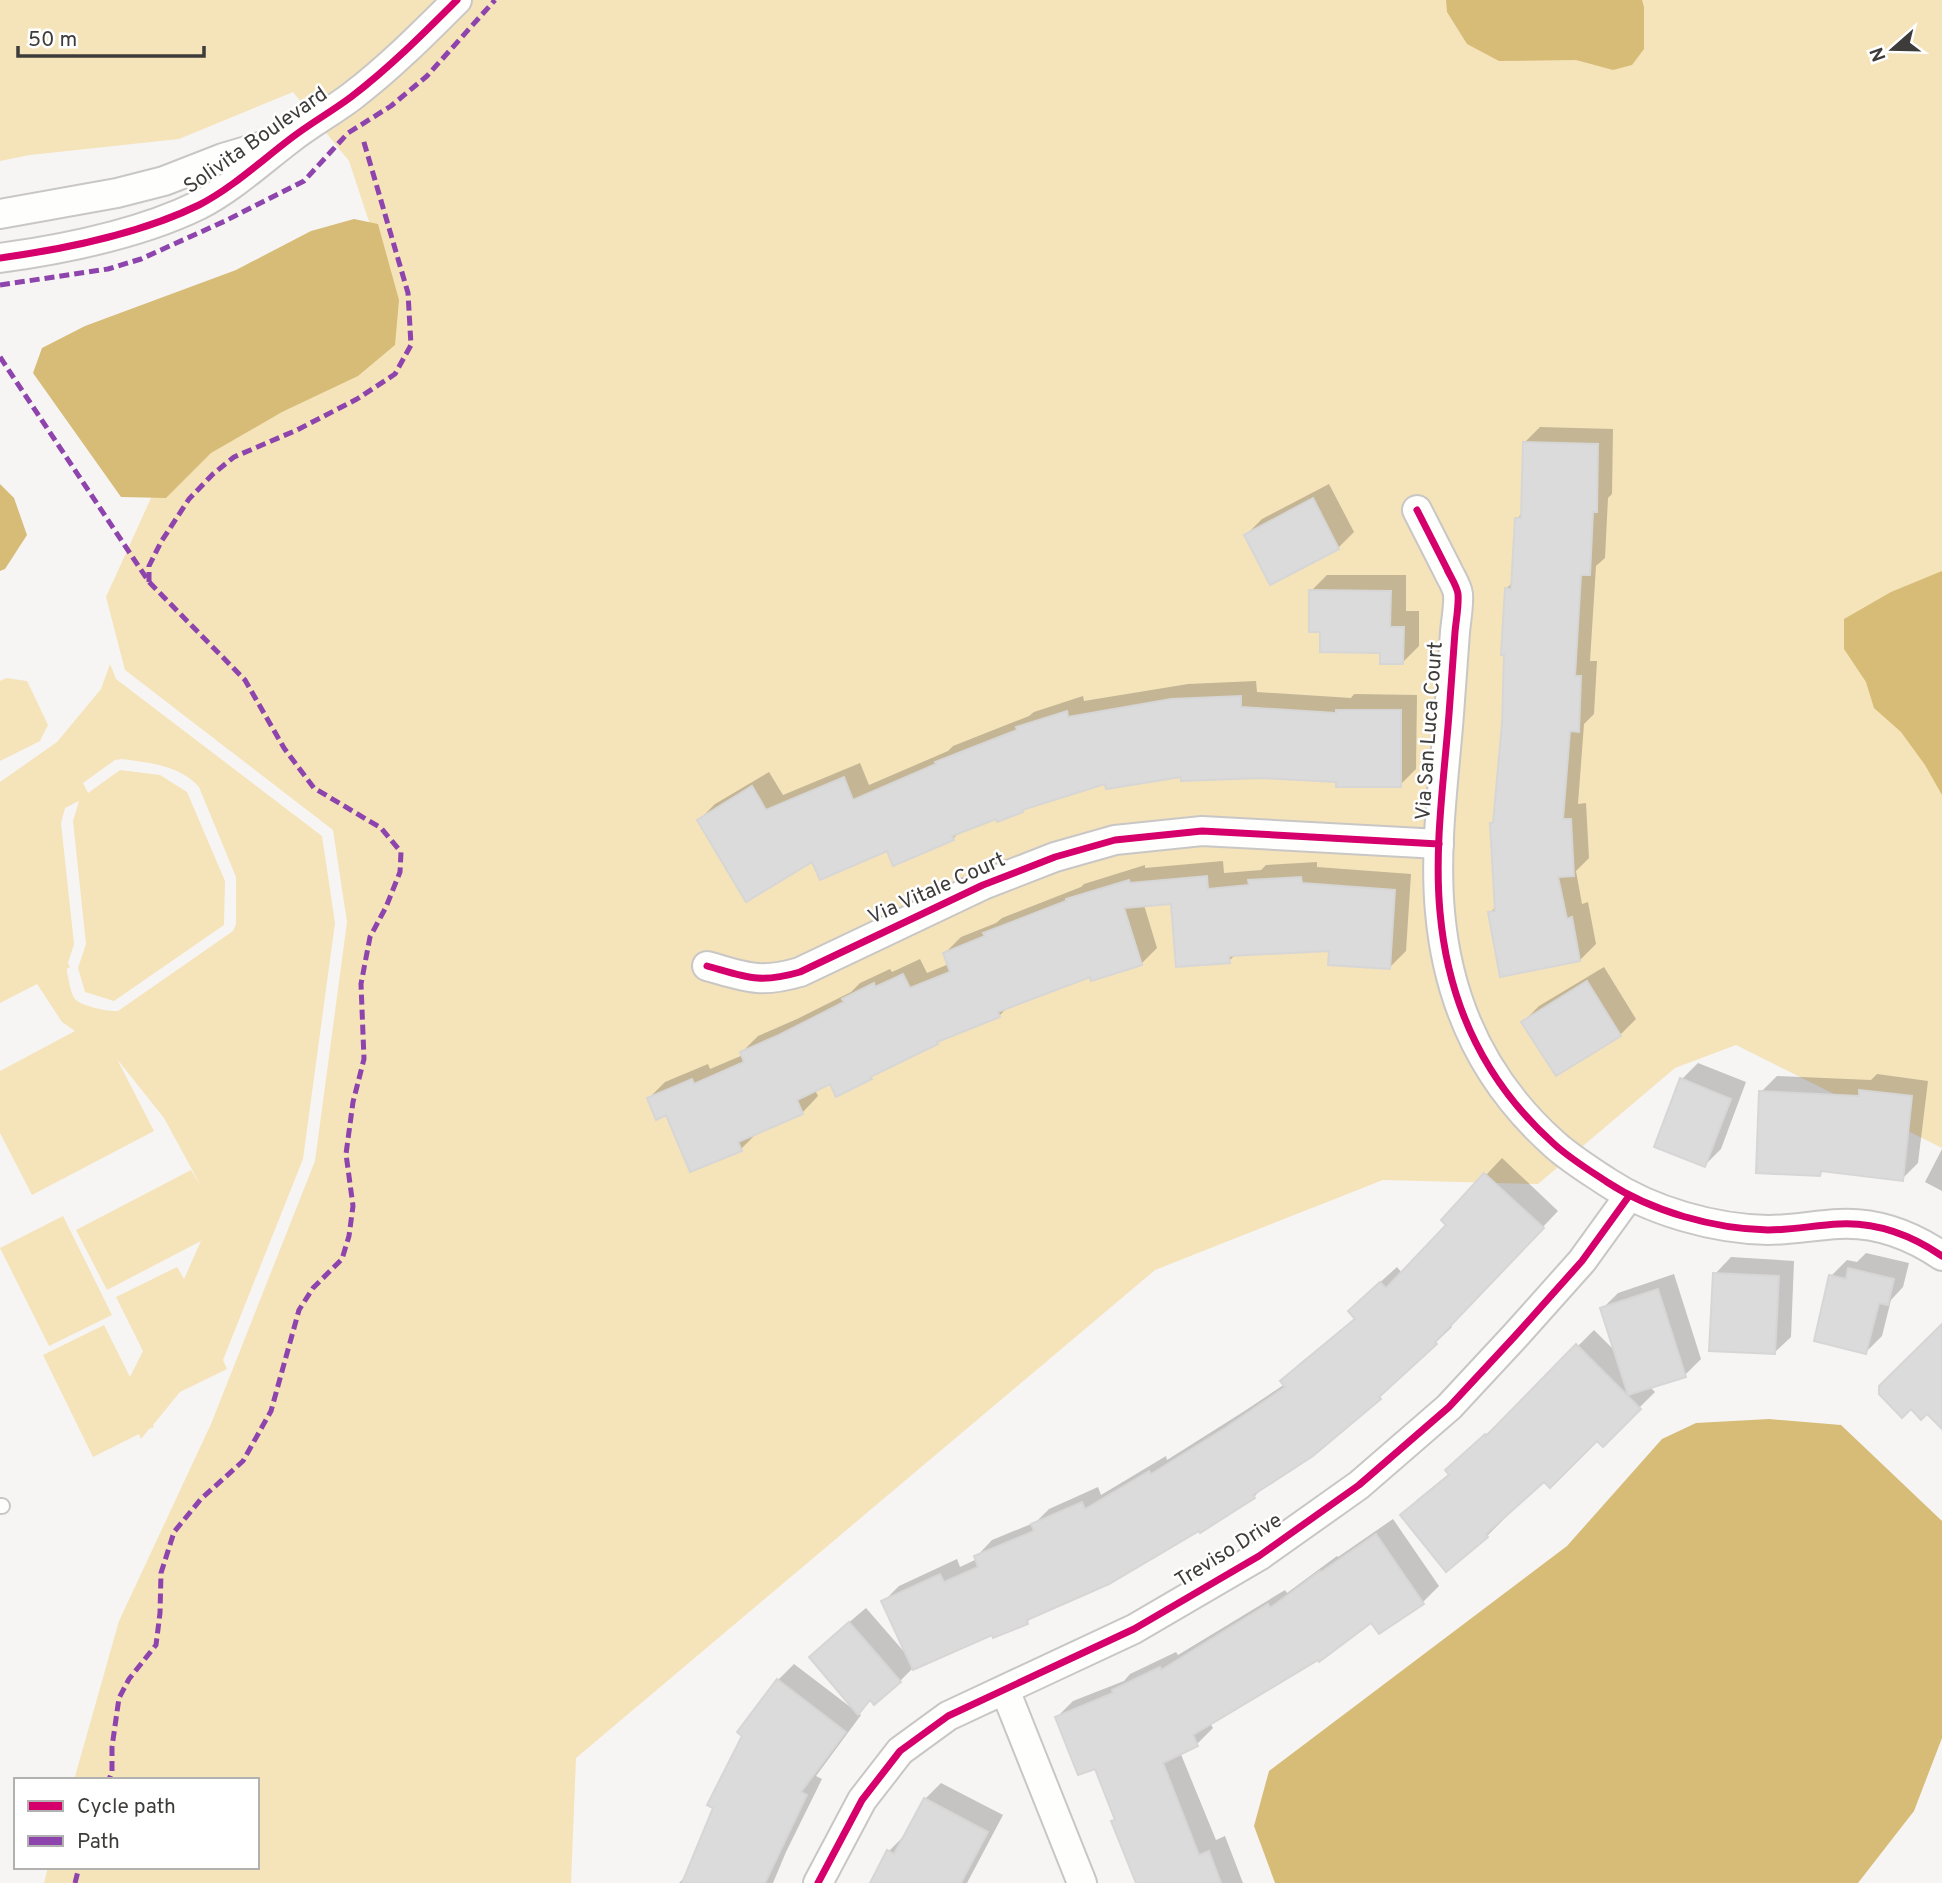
<svg xmlns="http://www.w3.org/2000/svg" width="1942" height="1883" font-family="Overpass,sans-serif">
  <style>
    .green { fill: #f5e3ba; fill-rule: evenodd }
    .water { fill: #d7bc78 }
    .shadow { fill: #0003 }
    .building { fill: #dcdbdb; stroke: #d7d6d6; stroke-width: 2 }
    .lines { fill: none; stroke-linecap: round; stroke-linejoin: round }
    .lane-casing { stroke: #c9c7c6; stroke-width: 18 }
    .street-casing { stroke: #c9c7c6; stroke-width: 32 }
    .lane { stroke: #fefefd; stroke-width: 14 }
    .street { stroke: #fefefd; stroke-width: 28 }
    .quiet { stroke: #8e44ad; stroke-width: 5; stroke-dasharray: 10 5; stroke-linecap: butt }
    .cycleway-casing { stroke: #fff; stroke-width: 11 }
    .cycleway { stroke: #d6006c; stroke-width: 7 }
    .labels { text-anchor: middle; dominant-baseline: central; stroke-width: 5; stroke-linejoin: round; paint-order: stroke }
    .street-label { font-size: 21px; fill: #3d3c3a; stroke: #fff }
  </style>
  <rect width="100%" height="100%" fill="#f7f5f3"/>
  <g class="green">
    <path d="M0 0H1942V1148L1736 1045 1675 1068 1538 1184 1383 1180 1155 1270 576 1758 571 1883H44L48 1867H257V1780H74L119 1621 211 1424 315 1161 347 922 333 830 125 670 106 597 151 498 215 441 380 255 349 161 293 92 179 139 30 155 0 161Z"/>
    <path d="M110 664 116 679 322 836 335 923 303 1159 223 1360 227 1369 180 1392 153 1425 154 1427 149 1429 141 1439 139 1434 93 1457 43 1355 104 1325 130 1377 143 1351 116 1297 177 1267 184 1279 201 1241 107 1290 76 1230 191 1170 201 1186 164 1118 117 1059 154 1131 32 1195 0 1133V1071L75 1031 62 1022 37 984 0 1003V782L57 742 101 689ZM122 759C150 763 179 765 199 787L236 877V924L233 931 118 1011C109 1012 81 1006 75 999 70 992 69 980 67 972V969L70 967 68 963 74 944 61 823 65 808 79 801 73 821 86 944 78 968 85 992 114 1001 224 925 225 881 187 792 160 775 120 770 88 793 83 783 115 760Z"/>
    <path d="M6 678 27 681 48 725 40 741 0 761V681Z"/>
    <path d="M63 1216 112 1315 49 1346 0 1248Z"/>
  </g>
  <g class="water">
    <path d="M1446 0H1642L1644 7V49L1632 65 1613 70 1576 60 1499 61 1467 44 1447 12Z"/>
    <path d="M354 219 378 224 399 300 395 345 358 376 282 412 211 453 166 498 121 497 33 373 42 348 85 326 236 270 311 231Z"/>
    <path d="M0 484 14 498 27 535 5 569 0 571Z"/>
    <path d="M1942 571V795L1925 765 1901 732 1874 708 1866 682 1844 649V619L1891 592Z"/>
    <path d="M1769 1419 1841 1425 1942 1521V1738L1914 1811 1858 1883H1275L1254 1826 1269 1771 1567 1546 1662 1439 1696 1423Z"/>
  </g>
  <g class="shadow">
    <path d="M1540 427 1613 429 1612 494 1608 498 1605 558 1596 566 1590 661H1597L1594 714 1584 724 1578 804 1586 803 1589 858 1576 871 1582 904 1588 902 1596 944 1580 960 1490 913 1496 906 1491 824 1495 820 1503 724 1506 589 1513 582 1517 519 1523 512 1524 443Z"/>
    <path d="M1329 484 1354 532 1338 548 1271 583 1246 535 1262 519Z"/>
    <path d="M1327 575H1406V611H1419V646L1403 662 1382 651 1322 630 1311 591Z"/>
    <path d="M1256 681 1257 692 1351 698 1354 694 1417 695 1416 769 1400 785 1338 781 1182 775 1106 782 1025 807 1022 811 997 816 960 831 953 839 813 859 699 820 715 804 769 772 783 795 860 763 869 785 948 751 953 746 1029 716 1034 712 1083 696 1084 701 1188 684Z"/>
    <path d="M1223 861 1224 873 1261 870 1266 865 1317 862V867L1411 874 1406 951 1389 968 1331 949 1236 954 1229 961 1172 902 1144 905 1157 948 1141 964 1091 974 1009 1006 999 1016 939 1039 877 1071 871 1078 831 1082 815 1090 818 1096 802 1113 757 1133 741 1149 667 1113 649 1098 665 1082 708 1064 710 1069 743 1055 742 1052 758 1036 797 1019 851 992 860 983 890 969 892 972 920 959 927 973 949 964 945 953 961 937 996 923 1002 918 1081 887 1084 884 1145 865V868Z"/>
    <path d="M1604 967 1636 1019 1620 1035 1523 1022 1539 1006Z"/>
    <path d="M1698 1063 1746 1082 1721 1149 1705 1165 1682 1079Z"/>
    <path d="M1877 1074 1928 1081 1918 1163 1902 1179 1824 1170 1820 1174 1761 1092 1777 1076 1871 1080Z"/>
    <path d="M1942 1149V1191L1925 1182Z"/>
    <path d="M1502 1158 1558 1211 1450 1325 1452 1327 1379 1397 1312 1454 1266 1484 1254 1497 1200 1528 1034 1615 1027 1622 993 1633 912 1669 900 1681 872 1699 858 1713 861 1715 816 1776 822 1779 786 1852 773 1883H679L686 1876 778 1680 794 1664 853 1709 827 1641 866 1608 906 1654 883 1602 899 1586 957 1559 960 1567 977 1559 976 1557 992 1540 1036 1522 1049 1509 1098 1487 1101 1495 1166 1456 1167 1460 1243 1412 1285 1384 1282 1381 1298 1365 1356 1317 1366 1295 1397 1267 1402 1273 1449 1225 1444 1220Z"/>
    <path d="M1866 1253 1909 1263 1903 1287 1891 1300 1882 1336 1866 1352 1831 1276 1847 1260 1857 1262Z"/>
    <path d="M1731 1257 1794 1261 1791 1337 1774 1353 1715 1274Z"/>
    <path d="M1674 1274 1701 1359 1685 1375 1650 1387 1655 1392 1603 1444 1597 1439 1544 1480 1501 1518 1503 1520 1487 1536 1402 1515 1418 1499 1450 1473 1464 1454 1502 1420 1503 1421 1594 1330 1616 1352 1602 1309 1618 1293Z"/>
    <path d="M1393 1519 1439 1586 1423 1602 1380 1632 1372 1620 1319 1658 1210 1723 1213 1728 1197 1744 1180 1752 1216 1840 1225 1836 1243 1883H1136V1879L1113 1822 1116 1818 1096 1766 1057 1717 1073 1701 1124 1681 1130 1674 1176 1652 1178 1655 1285 1590 1287 1593 1337 1556 1338 1557Z"/>
    <path d="M941 1783 1003 1815 967 1883H874L889 1851 905 1835 925 1799Z"/>
  </g>
  <g class="building">
    <path d="M1523 442 1598 444 1597 512H1593L1590 575H1581L1575 676H1581L1579 732 1570 731 1563 819H1571L1574 876 1558 877 1567 919 1572 917 1580 961 1500 977 1488 912 1495 911 1490 823H1493L1502 724 1504 655H1501L1505 588 1511 589 1515 518H1521Z"/>
    <path d="M1313 498 1339 549 1270 585 1244 535Z"/>
    <path d="M1309 590 1391 591 1390 627H1404L1403 664H1380V653L1320 652V632H1309Z"/>
    <path d="M1241 696V707L1336 713V710H1401V787H1336V782L1261 778 1181 781V777L1106 789 1105 784 1022 810 1023 812 997 822 996 819 952 836 954 840 893 866 887 851 820 880 812 862 746 902 697 820 752 786 766 810 844 777 853 800 936 764 935 762 1017 730 1016 727 1067 711 1068 717 1171 699Z"/>
    <path d="M1207 876 1208 889 1249 885 1248 880 1301 877 1302 883 1395 890 1390 969 1328 965 1329 951 1229 956 1230 963 1176 967 1171 904 1124 908 1142 965 1091 981 1090 977 998 1012 1000 1017 937 1042 938 1044 870 1077 872 1079 836 1097 830 1084 797 1100 803 1114 738 1142 742 1151 690 1172 666 1115 656 1120 647 1098 692 1079 694 1084 744 1062 740 1052 779 1035 844 1002 842 999 874 983 875 987 903 974 910 988 950 972 943 953 985 936 983 933 1066 901V899L1129 880 1130 883Z"/>
    <path d="M1587 981 1621 1036 1556 1076 1521 1022Z"/>
    <path d="M1680 1078 1731 1099 1705 1167 1654 1147Z"/>
    <path d="M1859 1090 1912 1096 1903 1181 1821 1171 1820 1176 1756 1173 1759 1091 1859 1096Z"/>
    <path d="M1484 1173 1544 1228 1435 1342 1437 1344 1379 1397 1381 1399 1313 1456 1253 1495 1255 1498 1200 1533 1199 1531 1109 1584 1027 1620 1028 1624 993 1638 992 1635 913 1670 881 1601 940 1574 944 1582 978 1567 974 1556 1034 1531 1031 1524 1082 1502 1085 1509 1149 1471 1151 1474 1225 1428 1285 1387 1280 1381 1355 1319 1348 1311 1380 1282 1386 1288 1446 1225 1441 1220Z"/>
    <path d="M1848 1268 1894 1279 1888 1305 1879 1303 1866 1354 1814 1341 1829 1275 1846 1279Z"/>
    <path d="M1713 1273 1779 1276 1775 1354 1709 1351Z"/>
    <path d="M1658 1289 1686 1377 1628 1395 1600 1308Z"/>
    <path d="M1942 1324V1429L1927 1414 1921 1420 1911 1409 1902 1418 1879 1394V1386Z"/>
    <path d="M1576 1344 1641 1409 1603 1447 1597 1441 1550 1488 1544 1482 1486 1534 1488 1537 1446 1572 1400 1515 1449 1475 1445 1470 1485 1434 1486 1436Z"/>
    <path d="M1376 1534 1424 1604 1379 1634 1371 1623 1319 1662 1318 1660 1193 1735 1198 1746 1163 1763 1199 1855 1209 1851 1221 1883H1136L1111 1821 1115 1820 1095 1769 1078 1775 1055 1717 1113 1693 1112 1690 1160 1667 1161 1670 1268 1604 1270 1608 1320 1571 1321 1572Z"/>
    <path d="M849 1622 901 1682 874 1705 870 1700 858 1715 809 1657Z"/>
    <path d="M777 1679 846 1732 801 1792 807 1795 765 1883H682L713 1808 707 1805 742 1736 737 1732Z"/>
    <path d="M924 1798 988 1832 961 1883H870L887 1850 894 1854Z"/>
  </g>
  <g class="lines">
    <g class="lane-casing">
      <path id="lane" d="M0 1506H2"/>
    </g>
    <g class="street-casing">
      <g id="street">
        <path d="M0 214 117 193 164 181 223 158 273 143"/>
        <path d="M0 258C65 249 140 234 199 205 232 188 261 161 290 139 309 124 331 112 351 97 389 68 423 34 457 0"/>
        <path d="M1417 510C1427 530 1437 549 1447 569 1450 576 1457 586 1458 594 1459 606 1456 620 1455 632 1453 659 1451 687 1449 714 1444 779 1434 847 1440 912 1448 1003 1484 1081 1553 1143 1569 1158 1589 1170 1607 1182 1651 1211 1714 1229 1768 1230 1792 1230 1816 1225 1839 1224 1877 1222 1911 1235 1942 1256"/>
        <path d="M707 966C746 977 759 984 800 972L983 885 1055 857 1115 840 1202 831 1439 844"/>
        <path d="M1005 1690 1082 1883"/>
        <path d="M818 1883 862 1800 900 1751 948 1716 1134 1629 1259 1556 1359 1485 1449 1407 1515 1336 1582 1261 1629 1196"/>
      </g>
    </g>
    <use href="#lane" class="lane"/>
    <use href="#street" class="street"/>
    <g class="quiet">
      <path d="M0 285 108 269 141 259 225 221 304 181 348 133 391 106 427 76 495 0"/>
      <path d="M0 357 149 582 245 680 284 748 314 788 381 828 401 852 400 872 386 907 370 937 361 984 364 1059 353 1102 346 1154 353 1206 349 1236 342 1259 313 1288 299 1310 271 1411 243 1461 201 1499 174 1532 161 1573 160 1613 156 1645 129 1679 119 1698 112 1747V1771L109 1780"/>
      <path d="M149 582V566L161 542 189 499 213 474 234 457 297 430 357 399 395 374 411 345 408 293 363 139"/>
      <path d="M75 1883 79 1867"/>
    </g>
    <g class="cycleway-casing">
      <g id="cycleway">
        <path d="M0 258C65 249 140 234 199 205 232 188 261 161 290 139 309 124 331 112 351 97 389 68 423 34 457 0"/>
        <path d="M1417 510C1427 530 1437 549 1447 569 1450 576 1457 586 1458 594 1459 606 1456 620 1455 632 1453 659 1451 687 1449 714 1444 779 1434 847 1440 912 1448 1003 1484 1081 1553 1143 1569 1158 1589 1170 1607 1182 1651 1211 1714 1229 1768 1230 1792 1230 1816 1225 1839 1224 1877 1222 1911 1235 1942 1256"/>
        <path d="M707 966C746 977 759 984 800 972L983 885 1055 857 1115 840 1202 831 1439 844"/>
        <path d="M818 1883 862 1800 900 1751 948 1716 1134 1629 1259 1556 1359 1485 1449 1407 1515 1336 1582 1261 1629 1196"/>
      </g>
    </g>
    <use href="#cycleway" class="cycleway"/>
  </g>
  <g class="labels">
    <g class="street-label">
      <text transform="translate(256 141) rotate(-35)">Solivita Boulevard</text>
      <text transform="translate(1430 731) rotate(-86)">Via San Luca Court</text>
      <text transform="translate(937 889) rotate(-24)">Via Vitale Court</text>
      <text transform="translate(1229 1551) rotate(-32)">Treviso Drive</text>
    </g>
  </g>
  <rect x="14" y="1778" width="245" height="91" fill="#ffffff" stroke="#b1b1b0" stroke-width="2"/>
  <rect x="28" y="1801" width="35" height="10" fill="#d6006c" stroke="#b1b1b0" stroke-width="2"/>
  <text x="77" y="1813" font-size="21" fill="#3d3c3a">Cycle path</text>
  <rect x="28" y="1836" width="35" height="10" fill="#8e44ad" stroke="#b1b1b0" stroke-width="2"/>
  <text x="77" y="1848" font-size="21" fill="#3d3c3a">Path</text>
  <g transform="translate(1893 49) rotate(250)" stroke="#ffffff" stroke-width="5" paint-order="stroke">
  <path d="M0-5L12 26L0 18L-12 26Z" fill="#3d3c3a"/>
  <text y="-10" font-size="19" font-weight="bold" text-anchor="middle" fill="#3d3c3a">N</text>
  </g>
  <path d="M18 46v10h186v-10" fill="none" stroke="#3d3c3a" stroke-width="3.5"/>
  <text x="28" y="46" font-size="21" fill="#3d3c3a" stroke="#ffffff" stroke-width="5" paint-order="stroke">50 m</text>
</svg>
